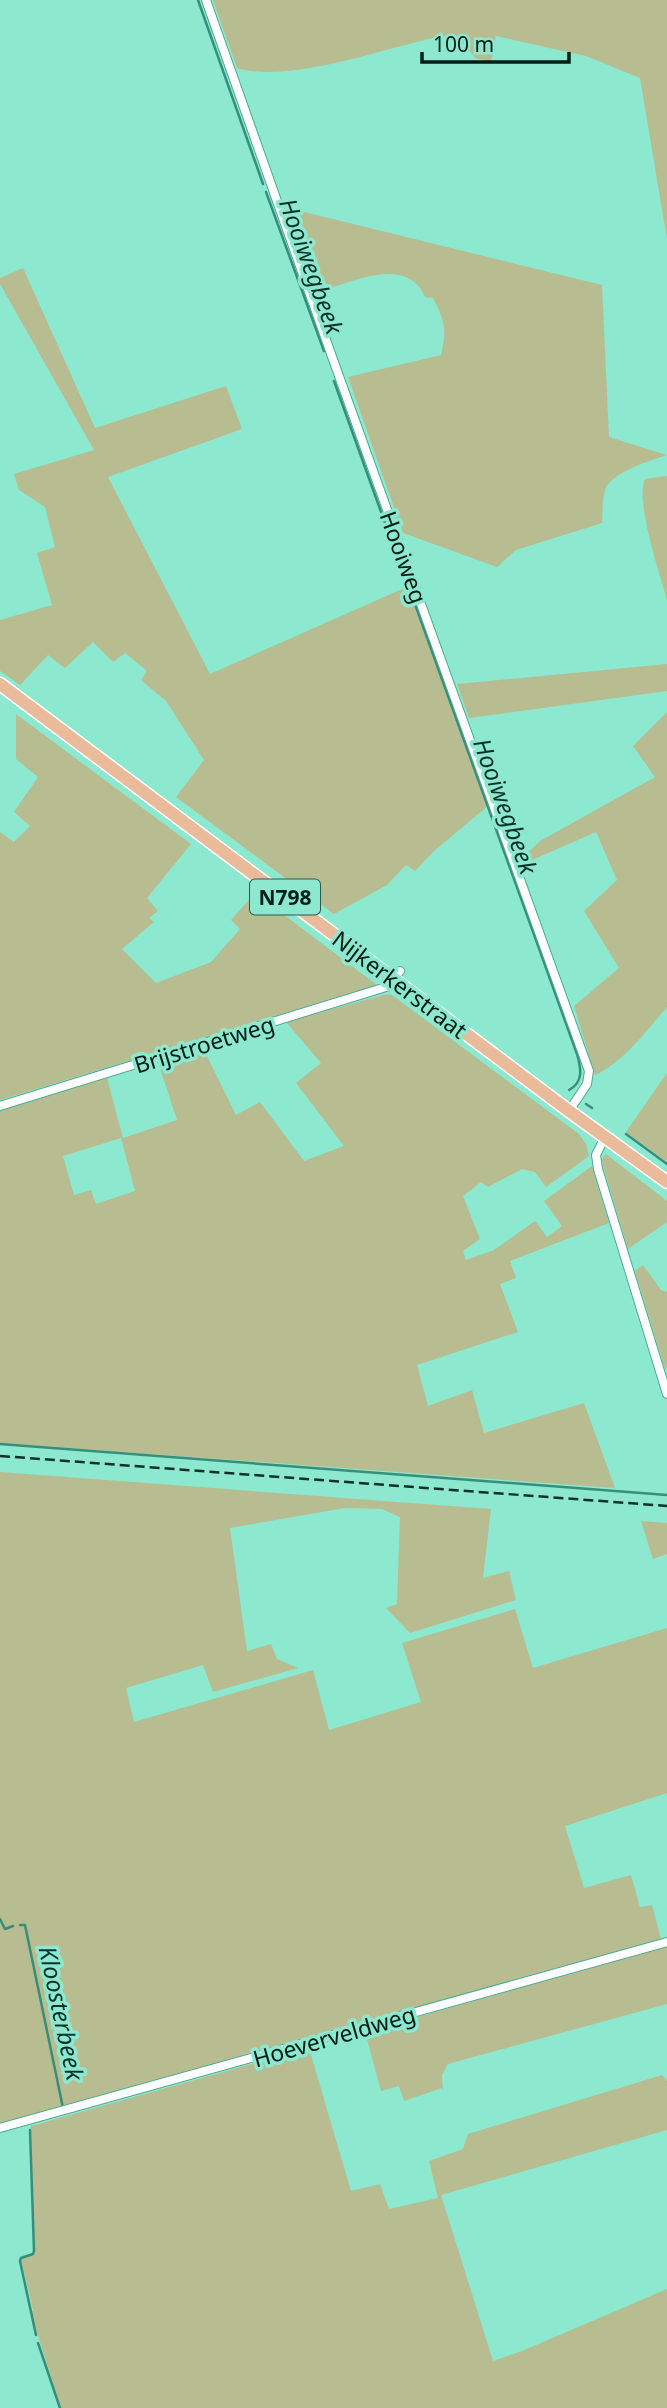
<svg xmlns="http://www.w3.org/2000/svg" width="667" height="2408" font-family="'Noto Sans',sans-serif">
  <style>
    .green { fill: #b7bd91; fill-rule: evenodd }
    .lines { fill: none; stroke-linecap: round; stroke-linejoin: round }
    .stream { stroke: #368f7b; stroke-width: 2.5 }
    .minor-casing { stroke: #4daa93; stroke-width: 10 }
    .primary-casing { stroke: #fff; stroke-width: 15 }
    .minor { stroke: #fff; stroke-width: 8 }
    .primary { stroke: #eabb9a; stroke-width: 12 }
    .rail { stroke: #0e3229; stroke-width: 2.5; stroke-dasharray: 10 5; stroke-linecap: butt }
    .labels { text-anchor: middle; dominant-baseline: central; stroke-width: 7; stroke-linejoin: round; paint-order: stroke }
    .shield { fill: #8ce8cf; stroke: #2a5a4e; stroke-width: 2 }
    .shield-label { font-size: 21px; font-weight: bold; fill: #001d16 }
    .street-label { font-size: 23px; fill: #001d16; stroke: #8ce8cf }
    .water-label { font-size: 24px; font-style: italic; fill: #083229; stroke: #8ce8cf }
  </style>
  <rect width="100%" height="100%" fill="#8ce8cf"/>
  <g class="green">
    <path d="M213 0H667V239L640 78 586 56 496 36 491 62 475 58C466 45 458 39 442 36 387 47 290 84 237 68Z"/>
    <path d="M288 208 602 285 609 437 667 455C651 460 610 473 605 490 602 500 603 513 602 523L516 550 497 567 403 533 348 377 441 355C447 330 445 321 433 298L425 297C407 254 350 283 318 292Z"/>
    <path d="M23 268 95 428 226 386 242 429 108 477 210 674 409 586 489 805 434 851 415 871 406 865 387 885 334 914 176 797 204 760 166 701 141 680 147 671 125 653 113 662 93 642 65 668 48 655 20 685 0 671V620L52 605 37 553 55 547 45 507 19 490 14 474 94 450 0 284V278Z"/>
    <path d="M667 476V600C660 574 635 501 645 479Z"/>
    <path d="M667 664V691L469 718 457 684Z"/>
    <path d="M667 712V1007C646 1031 624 1062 595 1075L574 1006 619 968 584 911 617 880 596 832 523 864 521 859 540 841 655 777 633 746Z"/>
    <path d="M16 714 191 844 147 898 158 911 149 918 154 922 122 949 156 983 211 962 240 929 231 920 255 893 377 985 0 1100V832L14 842 30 826 14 812 38 777 16 759Z"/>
    <path d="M387 994 392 995 579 1134 586 1144 589 1156 546 1187 535 1172 522 1169 488 1187 481 1182 463 1196 480 1239 463 1251 466 1260 494 1250 535 1221 547 1237 562 1226 544 1201 592 1166 609 1223 510 1261 516 1278 500 1284 518 1332 417 1365 428 1406 472 1390 484 1433 584 1403 615 1488 0 1443V1111L107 1078 123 1138 177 1120 158 1062 203 1048 236 1115 260 1102 304 1161 344 1146 296 1083 321 1063 286 1022ZM121 1138 135 1191 96 1204 91 1190 74 1195 63 1156Z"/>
    <path d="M667 1073V1162L626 1132Z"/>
    <path d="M606 1154 667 1201V1222L628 1249 603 1166 602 1159Z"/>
    <path d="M643 1265 661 1290 667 1292V1368L665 1369 635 1271Z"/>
    <path d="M0 1472 491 1509 483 1578 509 1571 516 1600 410 1633 386 1608 397 1604 400 1517 382 1509 345 1508 230 1528 247 1651 271 1644 277 1659 298 1668 213 1692 203 1665 126 1688 134 1722 313 1670 329 1730 421 1702 402 1643 515 1609 533 1668 667 1628V1793L565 1826 584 1888 631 1875 640 1907 652 1905 661 1939 0 2125Z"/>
    <path d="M641 1521 667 1523V1554L653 1559Z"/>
    <path d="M667 1946V2004L448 2064 442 2075 443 2091 442 2088 404 2101 399 2086 381 2091 365 2032Z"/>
    <path d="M309 2048 351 2191 380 2184 389 2209 438 2198 429 2161 463 2149 468 2134 662 2075 667 2081V2130L441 2195 493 2361 522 2351 667 2289V2408H61L31 2314 33 2310 21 2259 34 2254 31 2126Z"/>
  </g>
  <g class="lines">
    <g class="stream">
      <path d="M198 0 263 184"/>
      <path d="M266 192 324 351"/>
      <path d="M334 381 385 523"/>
      <path d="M389 532 577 1054C581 1068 584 1082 569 1090"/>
      <path d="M586 1104 592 1108"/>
      <path d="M626 1134 667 1164"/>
      <path d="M0 1444 667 1495"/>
      <path d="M0 1919 5 1929 13 1926"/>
      <path d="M20 1925H25L63 2108"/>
      <path d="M30 2130 34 2251 33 2254 21 2258 20 2261 36 2335"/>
      <path d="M38 2343 60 2408"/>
    </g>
    <g class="minor-casing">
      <g id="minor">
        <path d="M206 0 330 351 589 1071 587 1084 569 1111"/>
        <path d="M0 1106 386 987 400 971"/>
        <path d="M605 1137 596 1155 598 1169 667 1394"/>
        <path d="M0 2128 667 1942"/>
      </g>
    </g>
    <g class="primary-casing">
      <path id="primary" d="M0 684 569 1111 667 1182"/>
    </g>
    <use href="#minor" class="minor"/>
    <use href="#primary" class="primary"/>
    <path class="rail" d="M0 1456 667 1506"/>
  </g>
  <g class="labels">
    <rect class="shield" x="250" y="879.5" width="70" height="35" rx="5"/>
    <g class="shield-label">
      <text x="285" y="897">N798</text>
    </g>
    <g class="street-label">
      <text transform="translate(404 557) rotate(70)">Hooiweg</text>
      <text transform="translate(400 984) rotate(37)">Nijkerkerstraat</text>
      <text transform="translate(204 1044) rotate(-17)">Brijstroetweg</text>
      <text transform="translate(334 2036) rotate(-16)">Hoeverveldweg</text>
    </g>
    <g class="water-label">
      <text transform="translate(312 266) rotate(70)">Hooiwegbeek</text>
      <text transform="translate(506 806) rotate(70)">Hooiwegbeek</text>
      <text transform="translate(62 2013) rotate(78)">Kloosterbeek</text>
    </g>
  </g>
  <path d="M422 52v10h147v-10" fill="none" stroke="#001d16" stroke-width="3.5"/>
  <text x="433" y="52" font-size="21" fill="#001d16" stroke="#8ce8cf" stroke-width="5" paint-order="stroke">100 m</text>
</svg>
